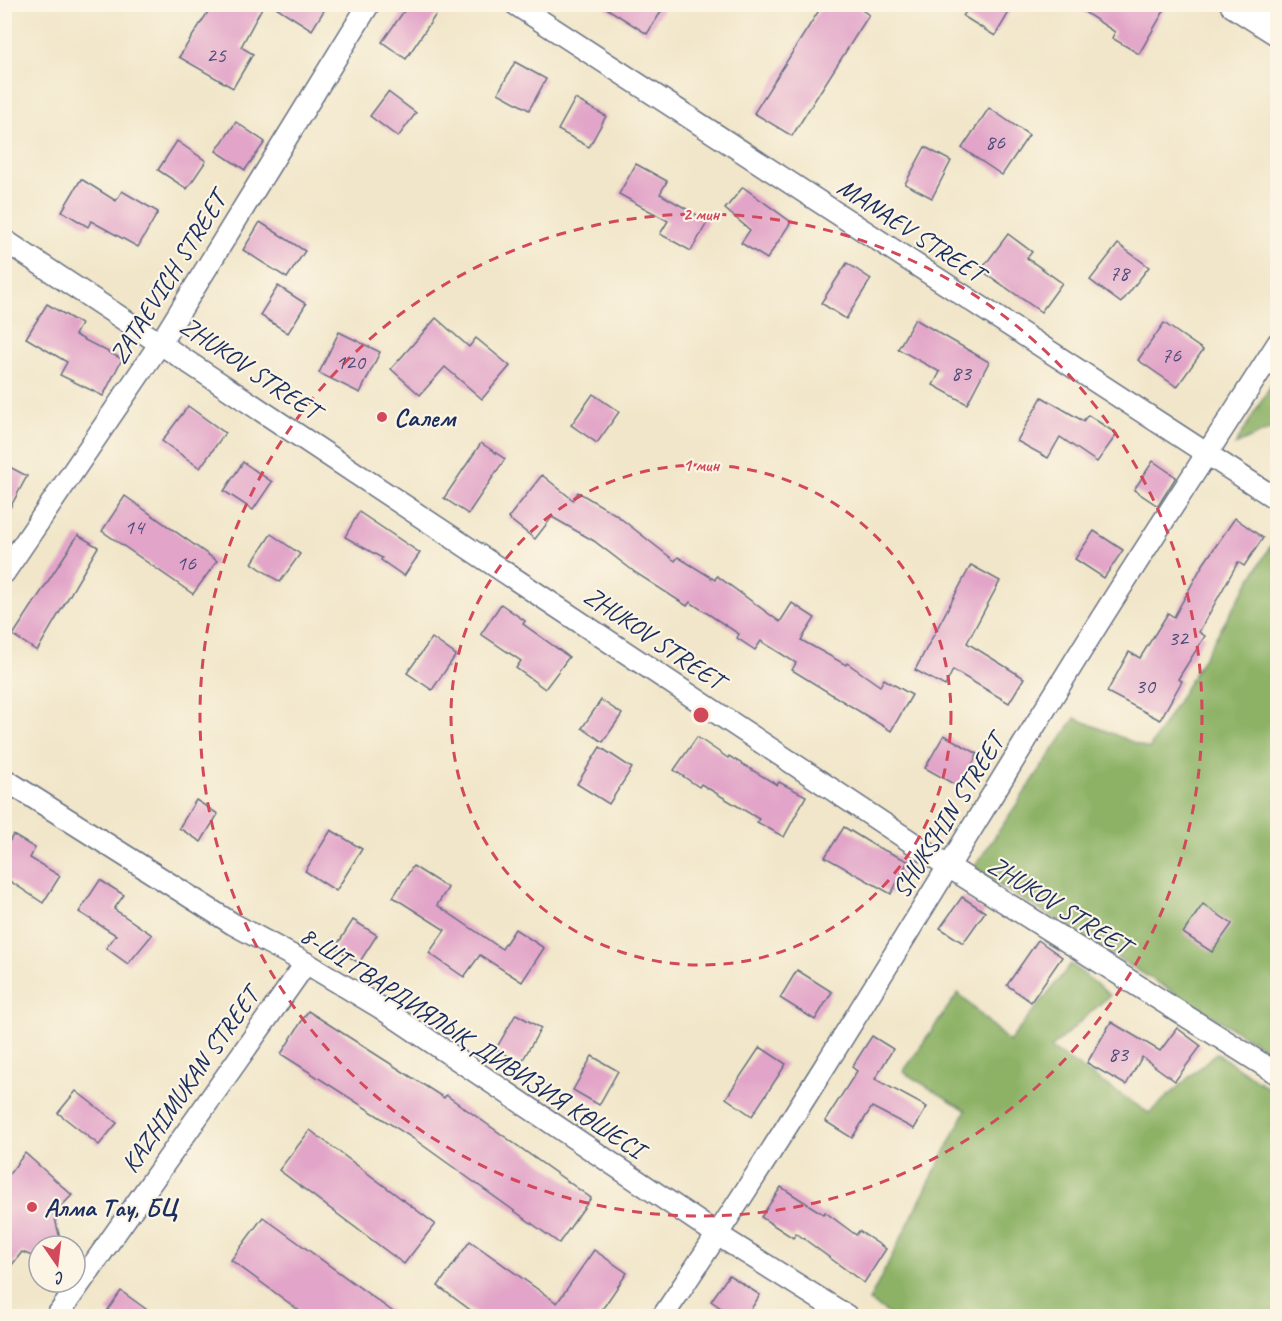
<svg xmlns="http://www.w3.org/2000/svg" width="1282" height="1321" font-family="Caveat,sans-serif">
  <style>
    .forest { fill: #8db266; stroke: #547062; stroke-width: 1.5 }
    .building { fill: #e2a4c8 }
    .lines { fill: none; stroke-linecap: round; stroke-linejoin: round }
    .minor-casing { stroke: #666f83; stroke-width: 24 }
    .tertiary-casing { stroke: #666f83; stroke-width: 30 }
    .minor { stroke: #fff; stroke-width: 21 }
    .tertiary { stroke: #fff; stroke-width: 27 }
    .ring { fill: none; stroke: #d1495b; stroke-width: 3; stroke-dasharray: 10 8 }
    .poi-dot { fill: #d1495b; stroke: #fcf5e5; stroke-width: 2 }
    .labels { text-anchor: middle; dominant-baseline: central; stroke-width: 4.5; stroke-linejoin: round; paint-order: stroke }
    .number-label { font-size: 22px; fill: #4d4c78 }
    .street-label { font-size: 26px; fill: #1b2f5e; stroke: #fcf5e5 }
    .poi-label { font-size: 26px; font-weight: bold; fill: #1b2f5e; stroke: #fcf5e5; text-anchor: start }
    .centre { fill: #d1495b; stroke: #fcf5e5; stroke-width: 3 }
    .ring-label { font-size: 18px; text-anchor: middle; font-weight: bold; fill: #d1495b; stroke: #fcf5e5; stroke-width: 4.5; stroke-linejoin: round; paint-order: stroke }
  </style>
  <rect width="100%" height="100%" fill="#fcf5e5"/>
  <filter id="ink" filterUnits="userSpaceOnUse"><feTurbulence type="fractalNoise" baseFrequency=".0167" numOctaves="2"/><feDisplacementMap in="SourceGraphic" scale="12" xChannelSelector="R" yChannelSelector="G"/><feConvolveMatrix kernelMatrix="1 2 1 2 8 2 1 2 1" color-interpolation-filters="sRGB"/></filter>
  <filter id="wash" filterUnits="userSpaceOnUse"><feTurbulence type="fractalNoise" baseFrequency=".008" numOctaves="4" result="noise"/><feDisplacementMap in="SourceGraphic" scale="24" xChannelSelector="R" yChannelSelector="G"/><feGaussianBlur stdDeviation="1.35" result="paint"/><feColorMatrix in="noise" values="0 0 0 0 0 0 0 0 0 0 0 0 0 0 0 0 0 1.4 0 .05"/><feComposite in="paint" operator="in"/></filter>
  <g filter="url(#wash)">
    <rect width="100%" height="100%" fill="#f1e6c9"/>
    <g class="forest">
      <path d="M1277 375V426L1235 445Z"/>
      <path d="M1274 540 1277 543V1056L973 869 1075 718 1149 749Z"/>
      <path d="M1071 964 1110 995 1051 1048 1149 1113 1216 1053 1277 1094V1316H892L869 1301 966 1110 903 1072 958 993 1009 1042Z"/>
    </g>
    <g id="blocks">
      <g class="building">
        <path d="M213 4H264L241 47 253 54 233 88 179 57Z"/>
        <path d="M271 4H328L312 30Z"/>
        <path d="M409 4H443L406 59 382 42Z"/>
        <path d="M600 4H666L647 34Z"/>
        <path d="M823 4H853L869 15 792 136 754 113Z"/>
        <path d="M971 4H1014L995 36 963 16Z"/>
        <path d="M1072 4H1168L1139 54 1112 38 1115 32Z"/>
        <path d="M515 62 546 79 529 110 498 93Z"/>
        <path d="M388 92 416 113 398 137 370 116Z"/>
        <path d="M575 99 606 116 589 147 558 130Z"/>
        <path d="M989 108 1029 135 1002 175 962 148Z"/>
        <path d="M236 122 265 142 245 170 216 151Z"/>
        <path d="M177 141 206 161 187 189 158 170Z"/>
        <path d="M925 147 951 161 932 198 905 184Z"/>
        <path d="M636 164 667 181 660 194 708 221 691 251 660 234 668 221 619 194Z"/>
        <path d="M81 179 116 201 122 191 158 212 138 247 91 221 88 227 62 211Z"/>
        <path d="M743 187 791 222 767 259 741 243 750 230 725 209Z"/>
        <path d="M260 222 305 251 287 278 243 250Z"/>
        <path d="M1008 234 1032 252 1027 258 1062 283 1041 312 981 270Z"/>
        <path d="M1118 244 1149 267 1121 303 1090 280Z"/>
        <path d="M847 263 871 279 846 319 821 303Z"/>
        <path d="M278 286 306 304 288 333 260 315Z"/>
        <path d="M47 304 81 324 75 335 122 359 103 396 60 375 67 362 26 338Z"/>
        <path d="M436 318 469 347 476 338 510 366 482 399 445 367 420 395 391 369Z"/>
        <path d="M915 319 989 362 967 404 933 385 940 372 898 349Z"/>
        <path d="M1164 323 1203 350 1177 387 1138 360Z"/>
        <path d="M339 332 380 352 360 393 319 373Z"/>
        <path d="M593 394 619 412 597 443 571 425Z"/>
        <path d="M1042 397 1083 421 1088 415 1117 434 1097 462 1060 437 1048 458 1017 441Z"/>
        <path d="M188 406 225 433 200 468 162 441Z"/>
        <path d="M481 443 505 459 468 514 444 498Z"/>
        <path d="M1153 461 1176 477 1158 506 1134 490Z"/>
        <path d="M243 462 272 482 253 510 224 491Z"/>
        <path d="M4 464 27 476 4 519Z"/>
        <path d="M542 475 573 500 578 492 615 514 675 561 678 557 715 580 717 576 780 622 792 603 815 618 801 640 846 665 847 663 880 686 884 679 912 695 891 731 792 670 796 663 761 641 755 650 737 638 739 634 690 602 687 606 636 573 594 541 552 517 535 539 508 518Z"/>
        <path d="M125 496 217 561 193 594 102 531Z"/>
        <path d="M359 512 420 553 404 576 381 560 382 558 345 537Z"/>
        <path d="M1235 518 1263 538 1244 566 1238 562 1199 632 1205 636 1178 679 1182 681 1160 720 1107 692 1129 652 1140 658 1168 613 1174 617 1202 566Z"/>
        <path d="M1094 531 1123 550 1104 578 1075 559Z"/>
        <path d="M271 534 300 554 280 582 252 563Z"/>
        <path d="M78 535 98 547 37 651 13 635Z"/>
        <path d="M971 565 1000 581 967 643 1024 678 1009 703 953 670 945 686 915 670Z"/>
        <path d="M501 604 525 621 523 624 569 657 545 689 516 668 521 661 481 634Z"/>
        <path d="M432 638 456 655 432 690 407 673Z"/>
        <path d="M601 700 622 714 603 742 582 728Z"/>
        <path d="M944 735 978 754 959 787 925 768Z"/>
        <path d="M697 737 728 758 729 756 777 785 779 782 806 796 784 837 757 822 759 819 701 784 699 787 674 770Z"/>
        <path d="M600 747 632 768 609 804 577 784Z"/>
        <path d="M196 800 218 814 201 842 179 828Z"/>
        <path d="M844 827 875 846 908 861 891 894 825 857Z"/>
        <path d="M331 830 362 849 336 891 305 871Z"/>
        <path d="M13 835 35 848 30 858 60 876 43 903 4 877V850Z"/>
        <path d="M413 866 448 888 437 905 502 949 515 929 544 948 522 982 480 955 464 977 429 953 445 930 393 897Z"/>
        <path d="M100 880 124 895 114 909 152 935 128 964 106 948 116 935 79 912Z"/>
        <path d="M962 897 985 912 963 943 940 928Z"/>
        <path d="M1203 904 1232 924 1212 952 1183 933Z"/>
        <path d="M353 920 377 935 359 963 335 948Z"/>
        <path d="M1038 940 1062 957 1031 1002 1007 985Z"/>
        <path d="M797 970 832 992 815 1020 780 998Z"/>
        <path d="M308 1011 444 1098 446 1095 591 1198 559 1243 414 1139 281 1054Z"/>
        <path d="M516 1014 541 1028 521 1063 496 1049Z"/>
        <path d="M1111 1022 1160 1051 1177 1028 1201 1046 1175 1081 1142 1057 1126 1085 1087 1063Z"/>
        <path d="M872 1036 893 1049 875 1079 927 1107 914 1129 872 1107 852 1138 825 1121 857 1071 852 1067Z"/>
        <path d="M760 1047 786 1064 752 1116 726 1098Z"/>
        <path d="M592 1056 618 1071 599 1105 573 1090Z"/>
        <path d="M76 1091 117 1123 99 1145 58 1113Z"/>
        <path d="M310 1130 435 1224 404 1264 279 1170Z"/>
        <path d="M25 1153 72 1195 54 1214 60 1239 55 1246H39V1259L22 1252 4 1275V1181Z"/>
        <path d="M781 1187 823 1214 825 1212 856 1235 859 1231 886 1249 864 1283 796 1233 793 1238 761 1217Z"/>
        <path d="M263 1217 400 1317H308L231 1260Z"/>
        <path d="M470 1241 557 1303 594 1250 627 1273 597 1317H480L438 1286Z"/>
        <path d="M729 1275 760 1295 746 1317H734L711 1301Z"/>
        <path d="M121 1291 157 1317H115L107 1311Z"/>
      </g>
    </g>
  </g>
  <g filter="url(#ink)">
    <use href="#blocks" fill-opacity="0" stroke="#666f83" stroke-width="1.5"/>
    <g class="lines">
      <g class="minor-casing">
        <g id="minor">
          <path d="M515 4 1278 500"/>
          <path d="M4 240 949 867 1278 1074"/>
          <path d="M4 573 161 342 369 4"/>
          <path d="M4 779 233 924 306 963 381 1008 718 1235 847 1316"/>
          <path d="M57 1316 306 963"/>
          <path d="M663 1316C814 1092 951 860 1094 630 1154 534 1217 439 1278 343"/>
        </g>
      </g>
      <g class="tertiary-casing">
        <path id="tertiary" d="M1234 4 1278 32"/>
      </g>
      <use href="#minor" class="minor"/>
      <use href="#tertiary" class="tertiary"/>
    </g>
  </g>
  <g class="ring">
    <circle cx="701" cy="715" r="250"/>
    <circle cx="701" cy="715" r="501"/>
  </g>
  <g class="poi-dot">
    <circle cx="382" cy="417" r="6"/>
    <circle cx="32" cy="1207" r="6"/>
  </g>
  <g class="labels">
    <g class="number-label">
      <text x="216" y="55">25</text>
      <text x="995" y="142">86</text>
      <text x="1119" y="273">78</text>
      <text x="1171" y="355">76</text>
      <text x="350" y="362">120</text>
      <text x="961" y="373">83</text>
      <text x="134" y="527">14</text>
      <text x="186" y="563">16</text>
      <text x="1178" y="638">32</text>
      <text x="1145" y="686">30</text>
      <text x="1118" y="1054">83</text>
    </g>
    <g class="street-label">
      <text transform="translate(911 230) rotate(33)">MANAEV STREET</text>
      <text transform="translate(168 278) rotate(-58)">ZATAEVICH STREET</text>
      <text transform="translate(250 368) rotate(34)">ZHUKOV STREET</text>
      <text transform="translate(654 638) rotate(34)">ZHUKOV STREET</text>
      <text transform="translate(948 816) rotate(-58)">SHUKSHIN STREET</text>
      <text transform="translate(1059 905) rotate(32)">ZHUKOV STREET</text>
      <text transform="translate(472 1042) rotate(33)">8-ШІ ГВАРДИЯЛЫҚ ДИВИЗИЯ КӨШЕСІ</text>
      <text transform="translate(190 1080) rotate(-55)">KAZHIMUKAN STREET</text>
    </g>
    <g class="poi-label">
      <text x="394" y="417">Салем</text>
      <text x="44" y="1207">Алма Тау, БЦ</text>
    </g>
  </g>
  <circle cx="701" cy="715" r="9" class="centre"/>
  <g class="ring-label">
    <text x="701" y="220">2 мин</text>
    <text x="701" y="471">1 мин</text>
  </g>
  <rect width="1282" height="1321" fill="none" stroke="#fcf5e5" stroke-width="24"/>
  <g transform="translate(57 1264) rotate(166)"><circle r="28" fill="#fcf5e5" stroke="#a2a6af" stroke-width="1.5"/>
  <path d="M0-4.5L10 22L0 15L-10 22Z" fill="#d1495b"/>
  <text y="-9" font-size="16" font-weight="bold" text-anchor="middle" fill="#1b2f5e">С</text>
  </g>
</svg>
